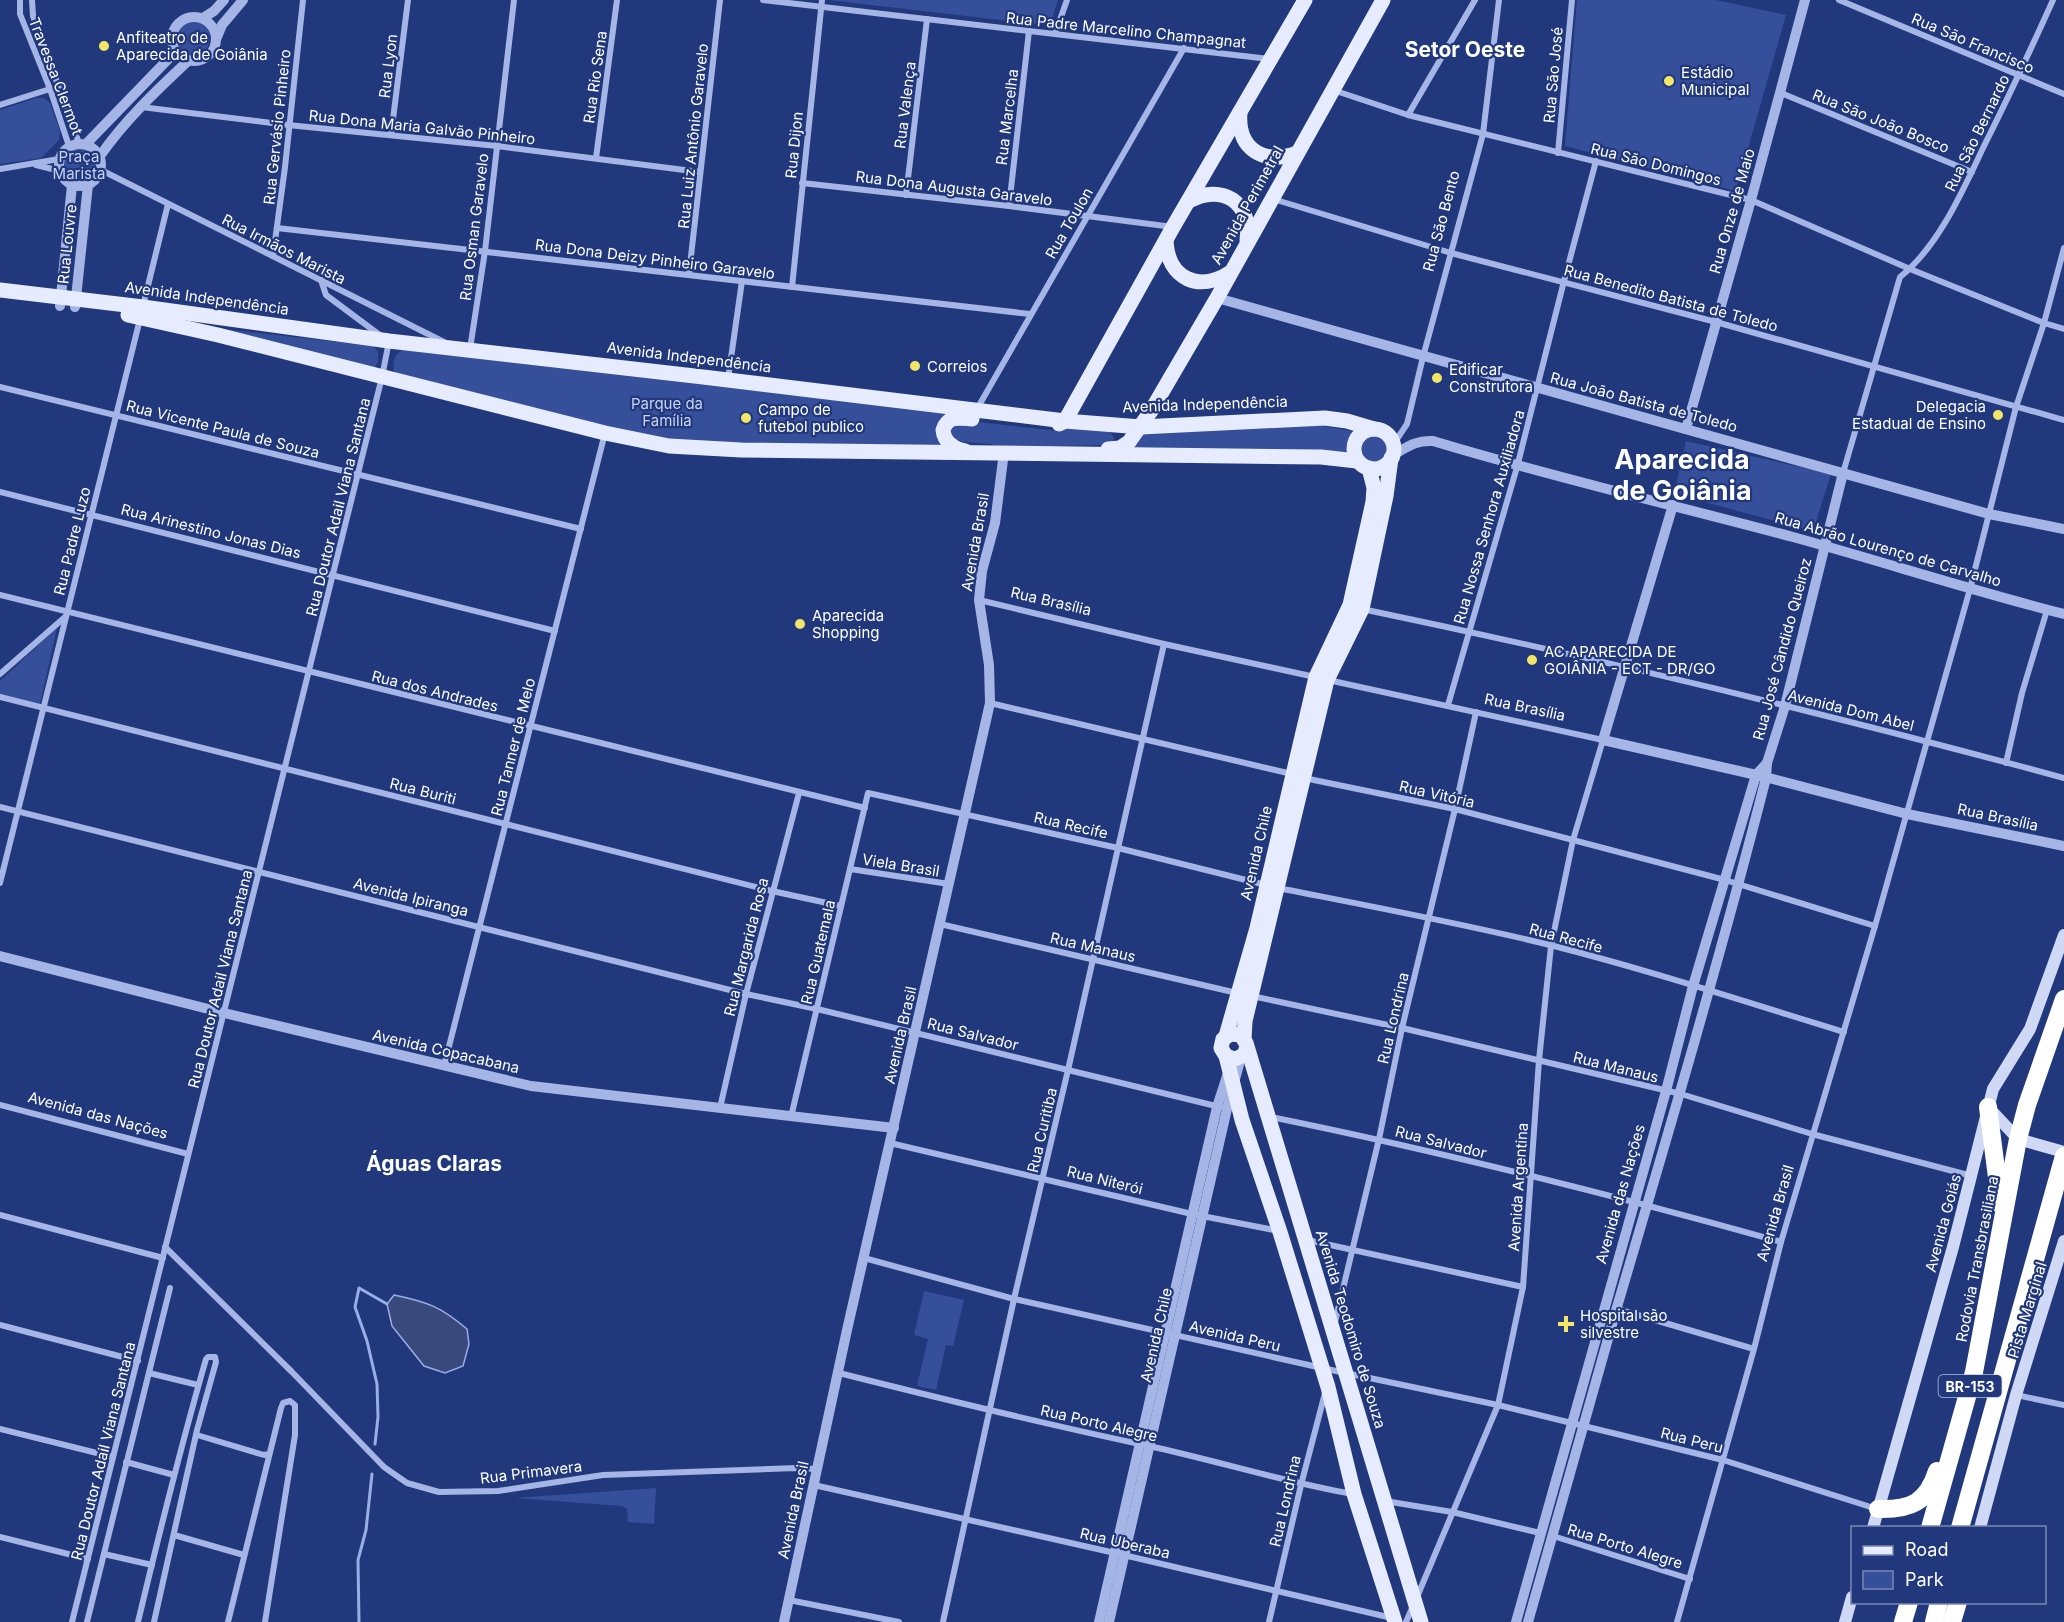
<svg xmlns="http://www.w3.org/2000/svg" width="2064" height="1622" font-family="Inter,sans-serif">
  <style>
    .green { fill: #354f9b }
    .water { fill: #39497c; stroke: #99aee7; stroke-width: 1.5 }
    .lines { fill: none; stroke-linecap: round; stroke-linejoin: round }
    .stream { stroke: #99aee7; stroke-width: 3 }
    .minor { stroke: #a5b6e6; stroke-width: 6 }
    .tertiary { stroke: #a5b6e6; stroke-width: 10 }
    .secondary { stroke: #cfd8f5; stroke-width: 12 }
    .primary { stroke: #e6ebfd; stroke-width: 15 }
    .motorway { stroke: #fff; stroke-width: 18 }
    .poi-dot { fill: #f2e567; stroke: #21387d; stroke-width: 2 }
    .labels { text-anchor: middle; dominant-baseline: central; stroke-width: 4.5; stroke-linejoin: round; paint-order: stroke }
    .shield { fill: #21387d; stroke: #bcc3d8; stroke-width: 1.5 }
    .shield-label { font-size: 14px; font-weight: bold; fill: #fff }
    .street-label { font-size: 15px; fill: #fff; stroke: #21387d }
    .poi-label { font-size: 15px; fill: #fff; stroke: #21387d; text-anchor: start }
    .park-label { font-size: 15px; fill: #c8d4f5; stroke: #21387d }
    .district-label { font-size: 21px; font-weight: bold; fill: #fff; stroke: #21387d }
    .town-label { font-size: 27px; font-weight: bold; fill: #fff; stroke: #21387d }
  </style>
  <rect width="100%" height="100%" fill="#21387d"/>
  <g class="green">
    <path d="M828 0H1058L1051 22 1044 21 1043 25Z"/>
    <path d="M1577 0H1716L1786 15 1736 191 1565 146Z"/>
    <circle cx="192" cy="38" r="18"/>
    <path d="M36 98H44L50 103 60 131 59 140 41 158 0 164V110Z"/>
    <circle cx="80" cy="164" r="18"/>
    <path d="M206 327 373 346 378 352V362L375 367Z"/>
    <path d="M403 350 947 413 946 449 669 442 395 375C392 365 393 354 403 350Z"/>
    <path d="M959 420 1059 431 1067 427 1110 432 1114 438 1113 441 1106 445 1058 446 1042 450 1001 449 991 444 964 442 951 438V424Z"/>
    <path d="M1317 425 1357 432 1349 442 1347 452 1128 448 1141 434Z"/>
    <circle cx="1374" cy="449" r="14"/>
    <path d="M1686 441 1831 474 1813 531 1674 494Z"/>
    <path d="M57 628 40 704 0 696V681Z"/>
    <path d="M924 1291 964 1300 953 1346 946 1345 936 1390 917 1386 928 1339 914 1335Z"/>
    <path d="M656 1488 654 1524 628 1522 627 1509 622 1506 515 1498Z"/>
  </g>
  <path class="water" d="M394 1295C428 1302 441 1307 467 1329L469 1344 463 1366 445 1373 424 1366 392 1326 387 1304Z"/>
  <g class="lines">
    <g class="stream">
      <path d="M375 1444 378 1417 377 1384 367 1341 355 1307 359 1288 387 1304"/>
      <path d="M359 1622 358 1560 366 1530 372 1474"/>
    </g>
    <g class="minor">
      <path d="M20 0V14L50 89 69 146"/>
      <path d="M32 0 33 16 79 143"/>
      <path d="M763 0 1269 59"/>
      <path d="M1839 0 2064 94"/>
      <path d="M1055 34 1067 0"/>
      <path d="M1333 90 1408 115 1751 200 1910 269 2044 323 2064 329"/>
      <path d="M1781 93 1972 172"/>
      <path d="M0 105 50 89"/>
      <path d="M141 107 288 125 497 146 700 172"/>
      <path d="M1408 115 1475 0"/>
      <path d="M391 135 408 0"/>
      <path d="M1558 153 1572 0"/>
      <path d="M596 158 617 0"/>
      <path d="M36 165 60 171"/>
      <path d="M0 169 59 159"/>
      <path d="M101 170 444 342"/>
      <path d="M802 183 1009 206 1173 227"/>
      <path d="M906 195 927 19"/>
      <path d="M1273 199 1451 253 1716 322 2064 420"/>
      <path d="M1009 206 1029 31"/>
      <path d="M277 228 1030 314"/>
      <path d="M273 256 285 167 303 0"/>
      <path d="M689 274 720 0"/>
      <path d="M321 280 326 295 381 336"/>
      <path d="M792 287 822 0"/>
      <path d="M143 306 168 204"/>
      <path d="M470 349 485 251 514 0"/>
      <path d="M728 379 742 281"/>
      <path d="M0 387 581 529"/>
      <path d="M977 409 1184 48"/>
      <path d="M1393 445 1407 424 1423 357 1483 134 1499 0"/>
      <path d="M1843 473 1900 277C1939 246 1963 190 1984 146 2008 98 2031 49 2053 0"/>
      <path d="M0 492 555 631"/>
      <path d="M0 595 865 808"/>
      <path d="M979 600 1164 644 1315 677"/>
      <path d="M1362 609C1597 658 1832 715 2064 778"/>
      <path d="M0 674 65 617"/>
      <path d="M1328 680 1603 740 1573 840 1551 946 1539 1060 1523 1287 1498 1405 1417 1597"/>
      <path d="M0 697 772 891 841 906"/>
      <path d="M990 703 1292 774"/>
      <path d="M1448 705 1517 467 1564 281 1596 161"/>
      <path d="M2006 763 2022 693 2047 610"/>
      <path d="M1304 778 1455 809 1725 880 1875 926"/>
      <path d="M0 807 746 994 817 1009 1220 1107"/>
      <path d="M850 869 949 884"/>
      <path d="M0 883 140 319"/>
      <path d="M1278 888C1369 906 1460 923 1550 945 1649 970 1746 1002 1844 1032"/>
      <path d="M940 924 1237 993"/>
      <path d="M1252 996 1402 1028 1681 1094 1812 1134 1972 1176"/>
      <path d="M444 1066 605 433"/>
      <path d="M0 1105 188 1154"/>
      <path d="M720 1108 746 994 799 793"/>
      <path d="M791 1117 868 793 1118 848 1266 885"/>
      <path d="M1271 1117C1443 1152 1613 1195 1781 1242"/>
      <path d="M890 1143 1192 1214 1279 1231"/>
      <path d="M0 1215 163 1258"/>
      <path d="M1307 1240 1523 1287"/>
      <path d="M165 1247 292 1372 384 1467 407 1483 439 1492 498 1491 603 1475 796 1468 817 1469"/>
      <path d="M864 1258 1014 1299 1322 1368 1498 1405 1723 1460 1877 1509"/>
      <path d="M1617 1309 1754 1349"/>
      <path d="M1335 1322 1379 1139 1402 1028 1455 809 1476 712"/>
      <path d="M0 1325 138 1361"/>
      <path d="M149 1373 198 1385"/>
      <path d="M839 1373C942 1399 1045 1424 1149 1446 1218 1461 1284 1482 1353 1494"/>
      <path d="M2016 1395 2064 1405"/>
      <path d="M0 1429 113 1457"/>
      <path d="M197 1435 264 1455 269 1454"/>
      <path d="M126 1462 174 1475"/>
      <path d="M814 1485 1115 1553 1392 1618"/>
      <path d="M1385 1501 1452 1512 1540 1533"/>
      <path d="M174 1535 244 1555"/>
      <path d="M1553 1536 1690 1579"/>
      <path d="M0 1537 88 1559"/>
      <path d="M104 1554 152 1565"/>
      <path d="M789 1600 899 1622"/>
      <path d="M72 1622 382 377 389 341"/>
      <path d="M87 1622 170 1288"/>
      <path d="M138 1622C159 1534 181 1446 206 1359L208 1357H215L216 1362 197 1430 154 1622"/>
      <path d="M228 1622 281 1408 283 1403 290 1401 295 1405V1435L265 1622"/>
      <path d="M943 1622 1014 1299 1068 1070 1164 644"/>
      <path d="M1269 1622 1301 1485 1325 1393"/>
      <path d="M1406 1622 1413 1606"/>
      <path d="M1677 1622 1754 1349 1781 1242 1875 926 1970 589 2016 407 2044 323 2064 248"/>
    </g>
    <g class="tertiary">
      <circle cx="194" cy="39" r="22"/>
      <path d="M203 18 214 11 224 0"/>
      <path d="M217 37 222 25 243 0"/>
      <circle cx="80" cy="165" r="21"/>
      <path d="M86 144 176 51"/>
      <path d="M100 156C125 120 157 90 189 60"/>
      <path d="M1217 298 1989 514 2064 529"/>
      <path d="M60 306 72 185"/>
      <path d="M75 307 88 185"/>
      <path d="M1686 429 1751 200 1805 0"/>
      <path d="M1393 455C1407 447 1416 440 1433 441 1552 477 1673 505 1793 537 1884 562 1973 591 2064 614"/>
      <path d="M1673 505 1603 740 1761 776 1907 814 2064 846"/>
      <path d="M0 956 224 1013 531 1086 894 1128"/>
      <path d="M784 1622 847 1330 990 703 989 665 979 600 982 571 995 523 1004 452"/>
      <path d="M1099 1622 1217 1107 1229 1070"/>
      <path d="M1109 1622 1227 1109 1241 1057"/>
      <path d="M1516 1622 1666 1091 1693 986 1756 775 1767 763"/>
      <path d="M1528 1622C1558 1517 1587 1412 1617 1307 1669 1131 1721 955 1766 778L1767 763 1785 706 1843 473"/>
    </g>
    <g class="secondary">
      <path d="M1988 1107 2018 1139 2064 1152"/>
      <path d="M1873 1528 1953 1247 1993 1089 2030 1029 2064 935"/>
      <path d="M1980 1528 2016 1395 2064 1241"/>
      <path d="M1845 1622 1852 1597"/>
    </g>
    <g class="primary">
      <path d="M1240 112C1237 150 1264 165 1297 153"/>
      <path d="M1189 201C1222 183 1252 202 1247 240"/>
      <path d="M1166 241C1168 279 1199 293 1231 272"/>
      <path d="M0 290 143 307 389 341 703 377 1065 421 1141 427 1325 418 1347 421 1374 429"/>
      <path d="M128 315 218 335 605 433 669 446 741 450 1321 457 1357 461"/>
      <path d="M1059 424 1065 421 1173 227 1305 0"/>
      <circle cx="1374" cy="449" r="20"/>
      <path d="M1108 449 1120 448 1129 442 1151 411 1217 298 1383 0"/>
      <path d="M965 451C954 449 944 442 943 430 948 415 959 418 972 419"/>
      <path d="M1226 1036 1257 928 1316 677 1350 605 1373 502 1374 488 1369 468"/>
      <path d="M1244 1039 1245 1021 1327 680 1362 609 1386 496 1391 458"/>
      <path d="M1247 1047 1244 1055 1235 1059 1226 1056 1221 1048 1223 1039 1231 1034 1241 1035 1246 1043 1421 1622"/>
      <path d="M1226 1056 1242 1120 1280 1232 1328 1387 1354 1494 1395 1622"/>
    </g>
    <g class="motorway">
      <path d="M1988 1107 1997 1177 1998 1203"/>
      <path d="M1878 1509C1910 1510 1927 1503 1937 1471"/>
      <path d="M1930 1528 1974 1372 2018 1139 2027 1105 2064 999"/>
      <path d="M1960 1528 2064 1156"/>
      <path d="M1903 1622 1909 1602"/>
      <path d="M1934 1622 1939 1602"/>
      <path d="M1952 1622 1958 1602"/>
    </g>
  </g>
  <g class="poi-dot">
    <circle cx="104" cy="46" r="6"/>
    <circle cx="1669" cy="81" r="6"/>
    <circle cx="915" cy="366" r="6"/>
    <circle cx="1437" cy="378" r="6"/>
    <circle cx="1998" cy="415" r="6"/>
    <circle cx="746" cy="418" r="6"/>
    <circle cx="800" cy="624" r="6"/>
    <circle cx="1532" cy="660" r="6"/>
    <path d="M1563 1315h6v6h6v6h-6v6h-6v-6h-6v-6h6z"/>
  </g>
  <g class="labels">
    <rect class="shield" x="1938.5" y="1375" width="63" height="22" rx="4.5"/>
    <g class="shield-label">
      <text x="1970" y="1386">BR-153</text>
    </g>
    <g class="street-label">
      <text transform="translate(1126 30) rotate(6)">Rua Padre Marcelino Champagnat</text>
      <text transform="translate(1973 43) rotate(23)">Rua São Francisco</text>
      <text transform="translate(388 66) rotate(-83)">Rua Lyon</text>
      <text transform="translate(1553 75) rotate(-85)">Rua São José</text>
      <text transform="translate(56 76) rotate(69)">Travessa Clermot</text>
      <text transform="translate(595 77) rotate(-82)">Rua Rio Sena</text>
      <text transform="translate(905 105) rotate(-83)">Rua Valença</text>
      <text transform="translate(1007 117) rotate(-83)">Rua Marcelha</text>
      <text transform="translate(1881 121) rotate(22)">Rua São João Bosco</text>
      <text transform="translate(277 127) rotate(-84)">Rua Gervásio Pinheiro</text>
      <text transform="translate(422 127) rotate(6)">Rua Dona Maria Galvão Pinheiro</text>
      <text transform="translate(1977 133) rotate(-64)">Rua São Bernardo</text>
      <text transform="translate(693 136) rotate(-84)">Rua Luiz Antônio Garavelo</text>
      <text transform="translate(794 145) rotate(-84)">Rua Dijon</text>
      <text transform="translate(1656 164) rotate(14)">Rua São Domingos</text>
      <text transform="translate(954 188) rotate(7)">Rua Dona Augusta Garavelo</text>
      <text transform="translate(1247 205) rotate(-61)">Avenida Perimetral</text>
      <text transform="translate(1732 211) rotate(-74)">Rua Onze de Maio</text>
      <text transform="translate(1441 221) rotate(-75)">Rua São Bento</text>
      <text transform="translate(1069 223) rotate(-60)">Rua Toulon</text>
      <text transform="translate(474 227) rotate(-83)">Rua Osman Garavelo</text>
      <text transform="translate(67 244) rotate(-84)">Rua Louvre</text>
      <text transform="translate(284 249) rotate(27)">Rua Irmãos Marista</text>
      <text transform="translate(655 259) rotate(7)">Rua Dona Deizy Pinheiro Garavelo</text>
      <text transform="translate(207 298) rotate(8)">Avenida Independência</text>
      <text transform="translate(1671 298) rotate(15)">Rua Benedito Batista de Toledo</text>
      <text transform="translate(689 357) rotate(7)">Avenida Independência</text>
      <text transform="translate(1644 402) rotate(15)">Rua João Batista de Toledo</text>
      <text transform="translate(1205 404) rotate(-2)">Avenida Independência</text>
      <text transform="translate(223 429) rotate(14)">Rua Vicente Paula de Souza</text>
      <text transform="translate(338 507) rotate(-76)">Rua Doutor Adail Viana Santana</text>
      <text transform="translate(1489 517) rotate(-74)">Rua Nossa Senhora Auxiliadora</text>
      <text transform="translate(211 531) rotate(14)">Rua Arinestino Jonas Dias</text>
      <text transform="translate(72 541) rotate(-76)">Rua Padre Luzo</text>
      <text transform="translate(975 542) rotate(-80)">Avenida Brasil</text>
      <text transform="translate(1888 549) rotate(16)">Rua Abrão Lourenço de Carvalho</text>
      <text transform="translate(1051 601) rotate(13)">Rua Brasília</text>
      <text transform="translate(1782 649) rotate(-75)">Rua José Cândido Queiroz</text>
      <text transform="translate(435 691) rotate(14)">Rua dos Andrades</text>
      <text transform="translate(1525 707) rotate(12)">Rua Brasília</text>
      <text transform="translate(1851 710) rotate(14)">Avenida Dom Abel</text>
      <text transform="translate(513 747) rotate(-76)">Rua Tanner de Melo</text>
      <text transform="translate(423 791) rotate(14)">Rua Buriti</text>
      <text transform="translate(1437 794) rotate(13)">Rua Vitória</text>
      <text transform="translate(1998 817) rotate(12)">Rua Brasília</text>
      <text transform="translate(1071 825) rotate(13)">Rua Recife</text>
      <text transform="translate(1256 853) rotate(-77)">Avenida Chile</text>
      <text transform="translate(901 865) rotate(9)">Viela Brasil</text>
      <text transform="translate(411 897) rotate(14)">Avenida Ipiranga</text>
      <text transform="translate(1566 938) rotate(15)">Rua Recife</text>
      <text transform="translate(746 947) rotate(-76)">Rua Margarida Rosa</text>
      <text transform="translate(1093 947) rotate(13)">Rua Manaus</text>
      <text transform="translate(818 952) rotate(-77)">Rua Guatemala</text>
      <text transform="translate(220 979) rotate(-76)">Rua Doutor Adail Viana Santana</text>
      <text transform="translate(1393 1018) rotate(-77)">Rua Londrina</text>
      <text transform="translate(973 1034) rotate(14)">Rua Salvador</text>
      <text transform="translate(900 1035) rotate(-77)">Avenida Brasil</text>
      <text transform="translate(446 1051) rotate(13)">Avenida Copacabana</text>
      <text transform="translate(1616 1067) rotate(14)">Rua Manaus</text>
      <text transform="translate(98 1115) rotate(15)">Avenida das Nações</text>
      <text transform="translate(1042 1130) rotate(-77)">Rua Curitiba</text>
      <text transform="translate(1441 1142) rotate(14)">Rua Salvador</text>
      <text transform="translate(1105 1180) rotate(14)">Rua Niterói</text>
      <text transform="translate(1518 1187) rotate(-86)">Avenida Argentina</text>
      <text transform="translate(1620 1194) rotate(-74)">Avenida das Nações</text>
      <text transform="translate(1775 1213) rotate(-74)">Avenida Brasil</text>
      <text transform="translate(1943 1223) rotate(-75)">Avenida Goiás</text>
      <text transform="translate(1977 1259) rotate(-79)">Rodovia Transbrasiliana</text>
      <text transform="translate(2027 1310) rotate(-73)">Pista Marginal</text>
      <text transform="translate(1351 1329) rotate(73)">Avenida Teodomiro de Souza</text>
      <text transform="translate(1156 1335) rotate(-77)">Avenida Chile</text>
      <text transform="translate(1235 1336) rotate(13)">Avenida Peru</text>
      <text transform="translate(1099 1423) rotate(13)">Rua Porto Alegre</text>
      <text transform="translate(1692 1440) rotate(14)">Rua Peru</text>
      <text transform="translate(103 1451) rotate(-76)">Rua Doutor Adail Viana Santana</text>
      <text transform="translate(531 1472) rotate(-7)">Rua Primavera</text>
      <text transform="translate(1285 1501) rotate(-77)">Rua Londrina</text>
      <text transform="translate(793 1510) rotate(-78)">Avenida Brasil</text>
      <text transform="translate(1125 1543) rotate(13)">Rua Uberaba</text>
      <text transform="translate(1625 1546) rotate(17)">Rua Porto Alegre</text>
    </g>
    <g class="poi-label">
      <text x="116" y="37">Anfiteatro de<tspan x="116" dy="17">Aparecida de Goiânia</tspan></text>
      <text x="1681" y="72">Estádio<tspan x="1681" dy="17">Municipal</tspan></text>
      <text x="927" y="366">Correios</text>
      <text x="1449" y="369">Edificar<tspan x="1449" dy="17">Construtora</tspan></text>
      <text x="1986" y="406" text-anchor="end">Delegacia<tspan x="1986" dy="17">Estadual de Ensino</tspan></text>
      <text x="758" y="409">Campo de<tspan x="758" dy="17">futebol publico</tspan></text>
      <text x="812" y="615">Aparecida<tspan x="812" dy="17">Shopping</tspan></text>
      <text x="1544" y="651">AC APARECIDA DE<tspan x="1544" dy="17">GOIÂNIA - ECT - DR/GO</tspan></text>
      <text x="1580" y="1315">Hospital são<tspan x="1580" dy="17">silvestre</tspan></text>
    </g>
    <g class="park-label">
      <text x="79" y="156">Praça<tspan x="79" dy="17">Marista</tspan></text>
      <text x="667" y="403">Parque da<tspan x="667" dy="17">Família</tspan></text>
    </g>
    <g class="district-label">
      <text x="1465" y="49">Setor Oeste</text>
      <text x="434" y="1163">Águas Claras</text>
    </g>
    <g class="town-label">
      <text x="1682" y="459">Aparecida<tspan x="1682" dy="31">de Goiânia</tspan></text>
    </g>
  </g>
  <rect x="1851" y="1526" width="195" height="78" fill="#21387d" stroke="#7a88b1" stroke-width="1.5"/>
  <rect x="1863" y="1546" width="30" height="9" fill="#e6ebfd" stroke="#7a88b1" stroke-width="1.5"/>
  <text x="1905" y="1556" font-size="18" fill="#ffffff">Road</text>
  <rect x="1863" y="1571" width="30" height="18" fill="#354f9b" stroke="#7a88b1" stroke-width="1.5"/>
  <text x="1905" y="1586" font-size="18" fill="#ffffff">Park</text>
</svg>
